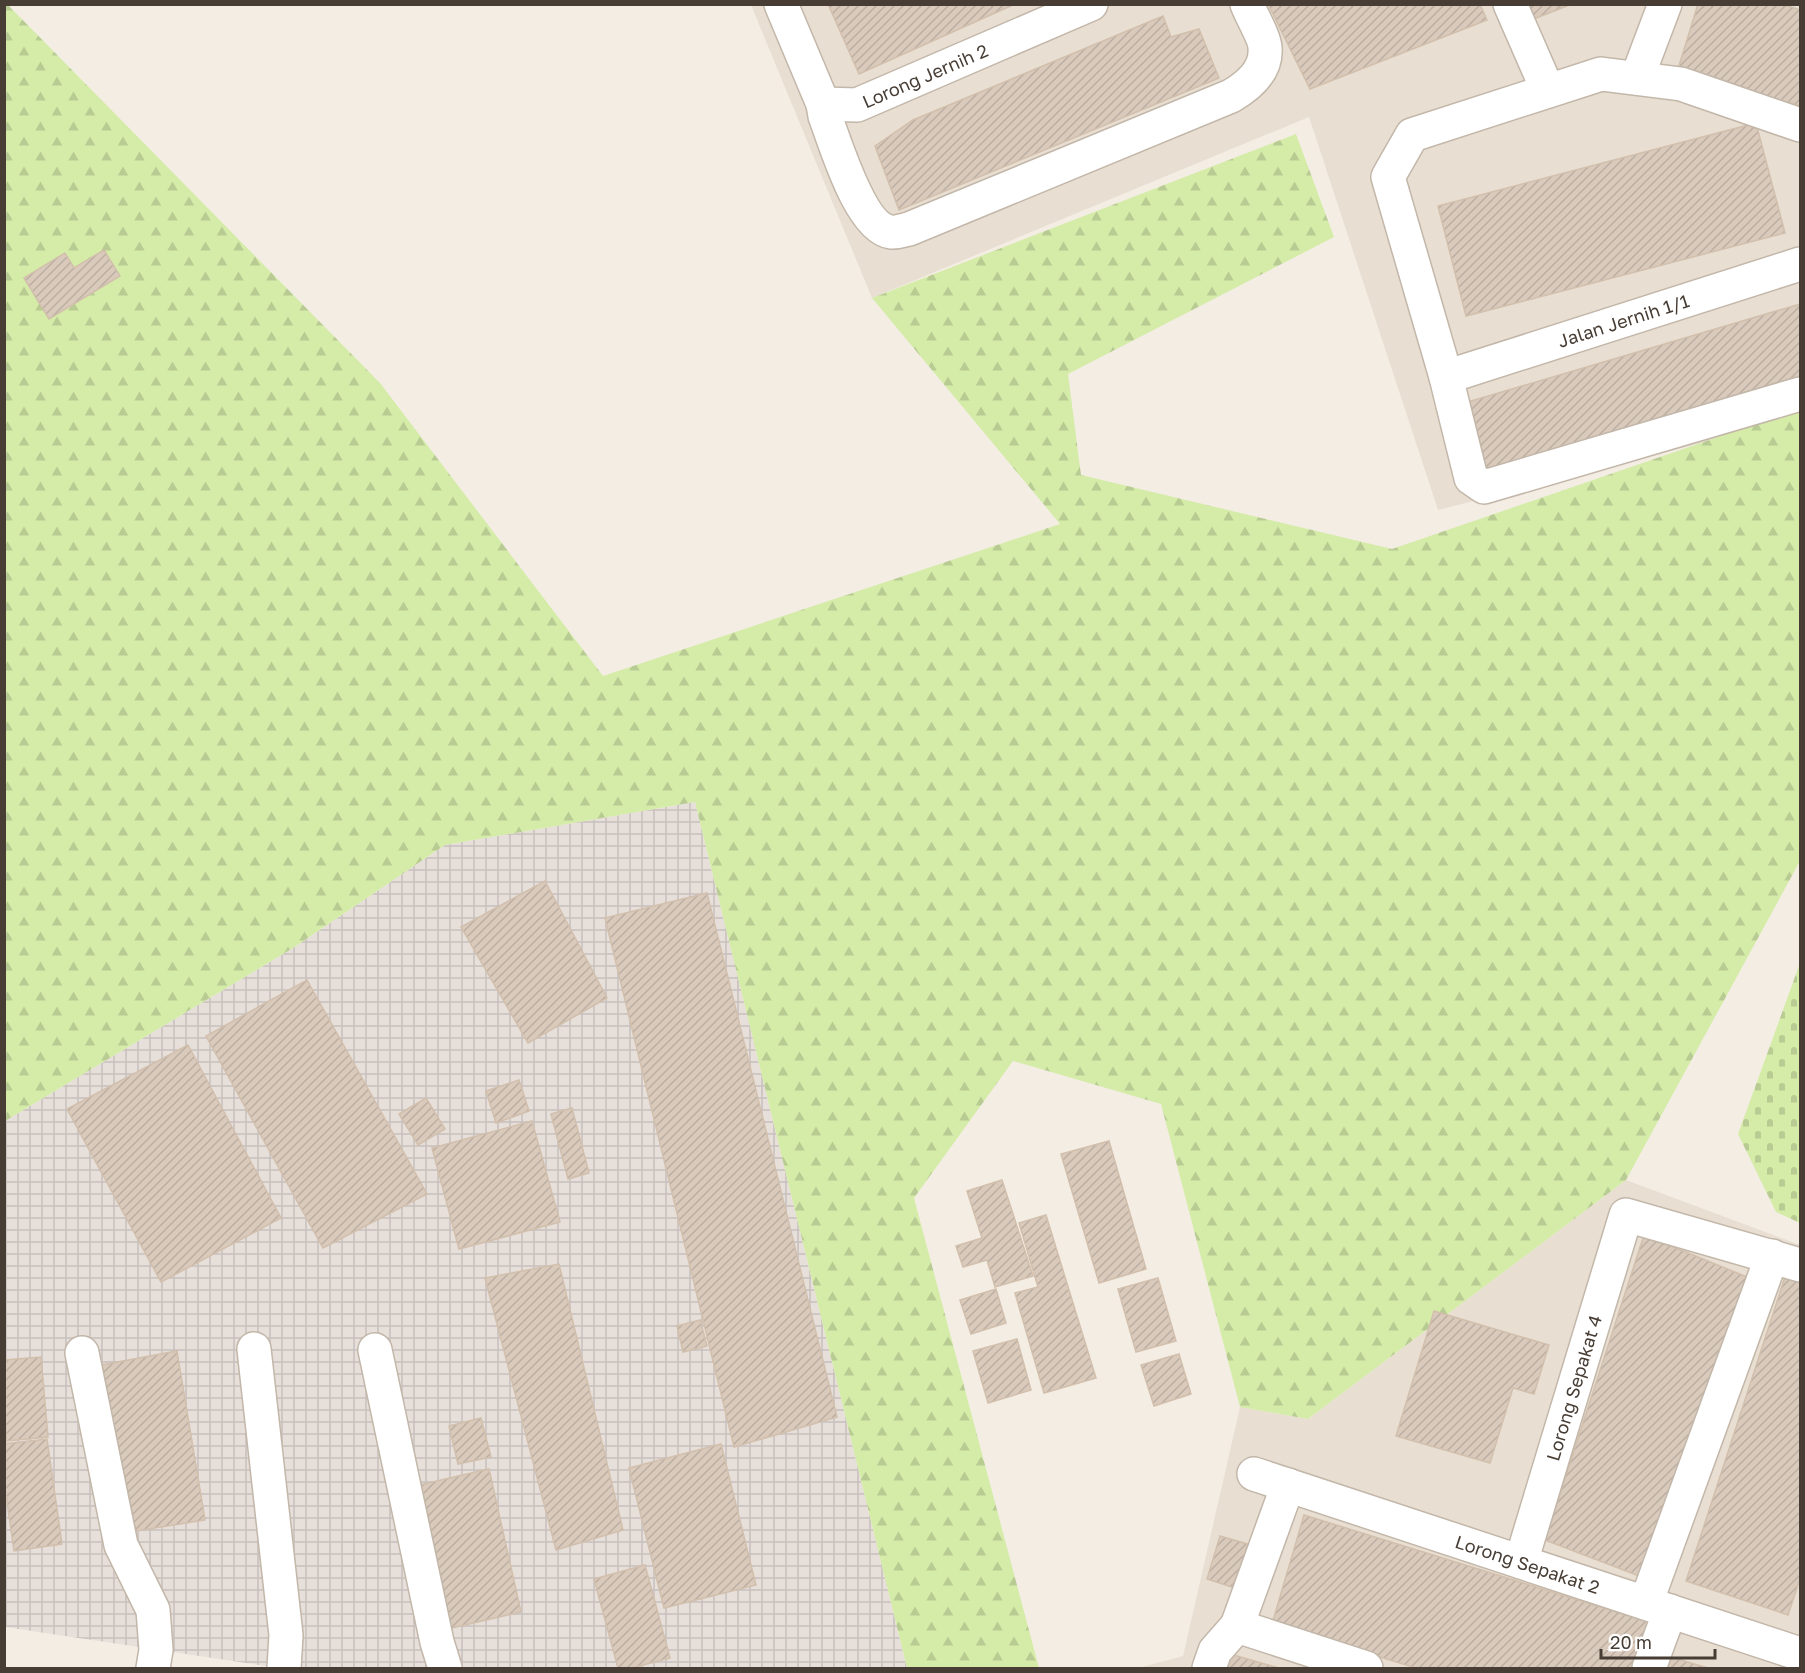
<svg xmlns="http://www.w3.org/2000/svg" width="1805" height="1673" font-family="'Golos Text',sans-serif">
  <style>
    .residential { fill: #e8dfd2 }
    .industrial { fill: url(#industrial-grid) }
    .forest { fill: url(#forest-firs) }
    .cemetery { fill: url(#cemetery-stones) }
    .building { fill: url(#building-hatch); stroke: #d2bfac; stroke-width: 1.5 }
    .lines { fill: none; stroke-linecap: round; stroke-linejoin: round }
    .minor-casing { stroke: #c3b7a9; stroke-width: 36 }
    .minor { stroke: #fff; stroke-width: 33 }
    .labels { text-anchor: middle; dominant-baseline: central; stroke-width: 5; stroke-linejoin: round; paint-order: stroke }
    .street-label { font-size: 18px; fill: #473d34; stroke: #fff }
  </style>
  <defs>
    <pattern id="industrial-grid" width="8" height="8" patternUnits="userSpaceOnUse" patternTransform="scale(1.5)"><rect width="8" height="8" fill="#e6dfda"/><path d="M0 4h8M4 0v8" fill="none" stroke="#c7c0bc"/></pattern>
    <pattern id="forest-firs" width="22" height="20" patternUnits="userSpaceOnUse" patternTransform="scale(1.5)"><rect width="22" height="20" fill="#d5eca9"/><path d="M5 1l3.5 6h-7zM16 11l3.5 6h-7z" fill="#b8cb92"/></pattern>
    <pattern id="cemetery-stones" width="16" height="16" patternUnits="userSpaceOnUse" patternTransform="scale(1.5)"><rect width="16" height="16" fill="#d5eca9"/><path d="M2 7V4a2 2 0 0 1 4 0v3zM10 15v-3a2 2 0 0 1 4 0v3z" fill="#b8cb92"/></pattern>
    <pattern id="building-hatch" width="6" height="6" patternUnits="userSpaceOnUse" patternTransform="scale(1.5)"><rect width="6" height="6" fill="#d9cabc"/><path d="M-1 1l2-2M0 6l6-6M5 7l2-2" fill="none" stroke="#bcaea2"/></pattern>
  </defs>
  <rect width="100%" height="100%" fill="#f4ede4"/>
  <g class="residential">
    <path d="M751 5H1800V418L1438 510 1309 117 872 298Z"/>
    <path d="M1626 1180 1800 1245V1668H1138L1183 1656 1240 1407 1308 1419Z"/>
  </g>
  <path class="industrial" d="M695 802 907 1668H279L5 1627V1121L293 948 445 845Z"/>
  <path class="forest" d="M5 5H8L380 383 603 676 1060 524 872 298 1296 134 1334 237 1068 374 1081 475 1392 549 1800 409V861L1626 1180 1308 1419 1240 1407 1161 1104 1013 1061 914 1198 1039 1668H907L695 802 445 845 293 948 5 1121Z"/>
  <path class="cemetery" d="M1800 963V1223L1776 1212 1738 1134Z"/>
  <g class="building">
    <path d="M828 4H1015L859 74Z"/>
    <path d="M1268 4H1480L1487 20 1310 89Z"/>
    <path d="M1524 4H1572L1531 20Z"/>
    <path d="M1698 4H1782L1800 10V106L1678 69Z"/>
    <path d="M1163 16 1171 37 1199 29 1219 78 899 210 875 146 913 120Z"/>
    <path d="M1756 123 1785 233 1466 316 1438 206Z"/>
    <path d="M104 250 120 276 49 319 24 278 65 253 74 268Z"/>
    <path d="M1800 304V376L1484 473 1461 404Z"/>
    <path d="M545 881 607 998 528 1043 461 927Z"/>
    <path d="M707 893 837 1417 734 1447 605 918Z"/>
    <path d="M307 980 427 1194 323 1248 206 1036Z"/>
    <path d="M188 1045 281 1218 161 1282 67 1109Z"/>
    <path d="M519 1080 529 1111 496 1123 486 1091Z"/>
    <path d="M426 1098 445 1129 418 1145 399 1114Z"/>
    <path d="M572 1108 589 1173 568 1179 551 1114Z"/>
    <path d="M532 1121 560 1222 459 1249 432 1148Z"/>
    <path d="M1109 1141 1146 1269 1099 1283 1061 1154Z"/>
    <path d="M1002 1180 1033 1276 995 1287 987 1260 963 1267 956 1246 982 1238 967 1191Z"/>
    <path d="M1046 1215 1096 1378 1044 1393 1015 1293 1038 1287 1019 1223Z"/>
    <path d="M1644 1235 1752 1279 1647 1579 1545 1540Z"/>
    <path d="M559 1264 623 1530 556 1550 485 1278Z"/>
    <path d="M1785 1277 1800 1283V1579L1788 1615 1686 1581Z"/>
    <path d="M1158 1278 1176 1341 1136 1352 1118 1289Z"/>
    <path d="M996 1289 1006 1323 971 1334 960 1300Z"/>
    <path d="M1434 1311 1549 1345 1534 1394 1513 1388 1490 1463 1396 1436Z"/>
    <path d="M700 1320 707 1346 683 1352 677 1326Z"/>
    <path d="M1017 1339 1031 1390 988 1403 973 1351Z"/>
    <path d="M177 1351 205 1520 130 1532 101 1365Z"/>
    <path d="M1179 1354 1191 1394 1154 1406 1141 1365Z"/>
    <path d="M41 1357 48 1437 6 1441 4 1360Z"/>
    <path d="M481 1418 491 1457 458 1464 449 1426Z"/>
    <path d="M47 1439 62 1544 14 1551 4 1480V1444Z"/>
    <path d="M721 1444 756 1585 664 1608 629 1468Z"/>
    <path d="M489 1469 521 1612 447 1629 415 1486Z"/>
    <path d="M1304 1515 1649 1622 1632 1668H1416L1272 1624Z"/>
    <path d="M1220 1536 1248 1544 1235 1588 1207 1579Z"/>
    <path d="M645 1565 670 1658 632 1668H618L594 1579Z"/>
    <path d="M1223 1652 1279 1668H1219Z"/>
    <path d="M1664 1655 1708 1668H1660Z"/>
  </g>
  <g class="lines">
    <g class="minor-casing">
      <g id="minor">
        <path d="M781 4 823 104 825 116C835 142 860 228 891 232 896 233 904 230 909 229L1231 96C1248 86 1267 70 1265 48 1265 38 1251 15 1247 4"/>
        <path d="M1510 4 1548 91"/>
        <path d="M1637 78 1665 4"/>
        <path id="s1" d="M823 104 857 105 1091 4"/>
        <path d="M1800 125 1681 84 1601 74 1412 135 1388 177 1446 377 1471 478 1484 487 1800 394"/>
        <path id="s2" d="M1446 377 1800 264"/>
        <path d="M254 1349 286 1635 284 1668"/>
        <path d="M375 1350 437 1642 445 1668"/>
        <path d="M82 1353 121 1545 153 1610 156 1650 153 1668"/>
        <path id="s3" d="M1254 1474 1800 1654"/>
        <path id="s4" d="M1521 1562 1626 1215 1800 1265"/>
        <path d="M1646 1603 1772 1256"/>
        <path d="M1237 1626 1288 1485"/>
        <path d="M1209 1668 1215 1651 1237 1626 1366 1668"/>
        <path d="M1649 1668 1670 1611"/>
      </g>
    </g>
    <use href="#minor" class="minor"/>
  </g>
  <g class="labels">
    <g class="street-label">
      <text stroke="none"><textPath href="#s1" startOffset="108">Lorong Jernih 2</textPath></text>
      <text stroke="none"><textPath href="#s2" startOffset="186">Jalan Jernih 1/1</textPath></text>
      <text stroke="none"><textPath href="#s4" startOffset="182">Lorong Sepakat 4</textPath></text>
      <text stroke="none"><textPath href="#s3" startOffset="288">Lorong Sepakat 2</textPath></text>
    </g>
  </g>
  <rect width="1805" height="1673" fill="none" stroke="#473d34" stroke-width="12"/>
  <path d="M1601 1649v9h114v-9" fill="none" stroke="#473d34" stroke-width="3"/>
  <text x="1610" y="1649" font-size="18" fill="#473d34" stroke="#ffffff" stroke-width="4.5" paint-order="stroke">20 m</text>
</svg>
